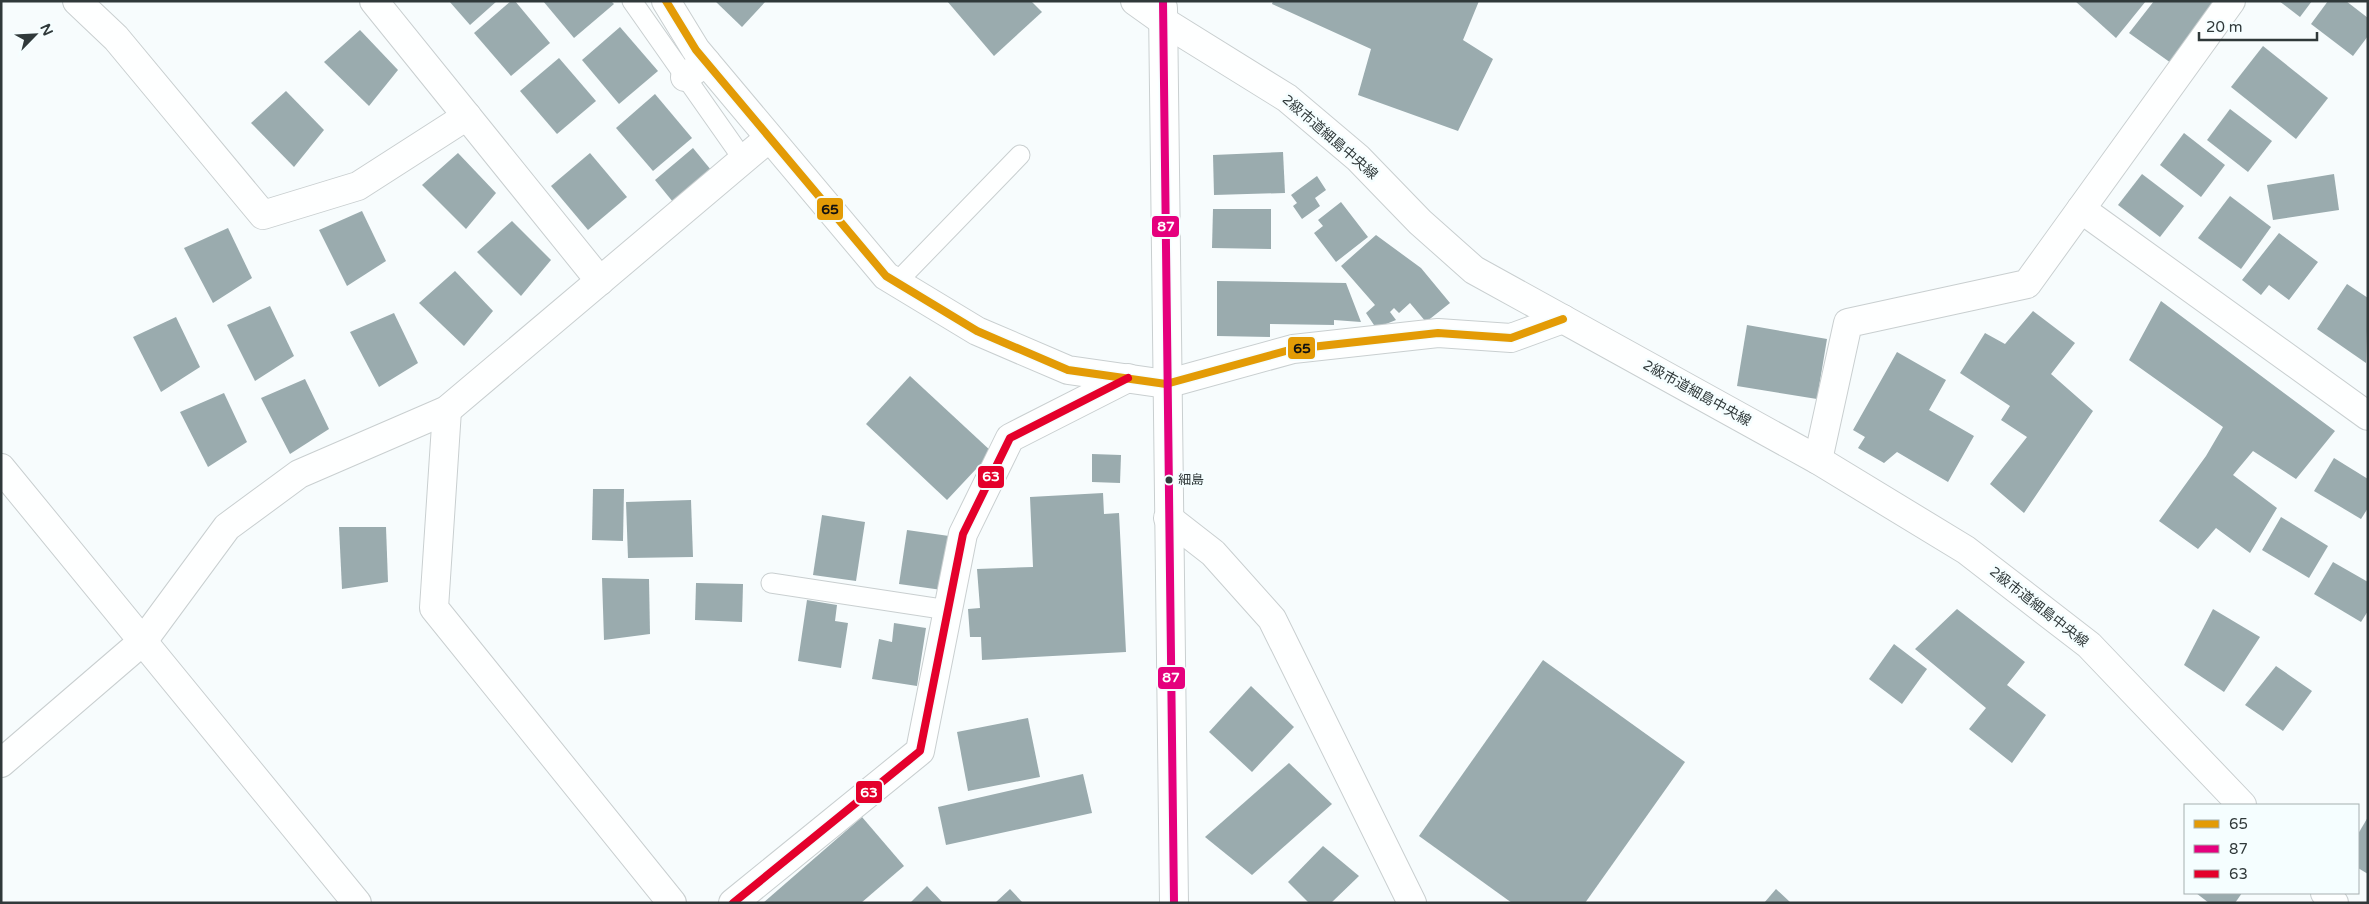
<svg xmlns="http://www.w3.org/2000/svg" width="2369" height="904" font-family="'Varela Round','Noto Sans JP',sans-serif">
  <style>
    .building { fill: #9aabae }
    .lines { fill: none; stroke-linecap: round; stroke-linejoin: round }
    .lane-casing { stroke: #c9cfd0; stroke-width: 21 }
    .street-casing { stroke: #c9cfd0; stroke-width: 30 }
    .secondary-casing { stroke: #c9cfd0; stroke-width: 30 }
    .lane { stroke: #feffff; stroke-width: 19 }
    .street { stroke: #feffff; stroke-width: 28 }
    .secondary { stroke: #feffff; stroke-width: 28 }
    .bus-1-casing { stroke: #f5feff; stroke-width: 11 }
    .bus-2-casing { stroke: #f5feff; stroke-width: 11 }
    .bus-3-casing { stroke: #f5feff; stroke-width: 11 }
    .bus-1 { stroke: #e39b06; stroke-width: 8 }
    .bus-2 { stroke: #e5007d; stroke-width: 8 }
    .bus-3 { stroke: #e4002b; stroke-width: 8 }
    .bus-dot { fill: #30393a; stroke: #f5feff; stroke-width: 2 }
    .labels { text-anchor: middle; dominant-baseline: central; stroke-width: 5; stroke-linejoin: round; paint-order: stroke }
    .bus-label { font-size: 13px; fill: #30393a; stroke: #f5feff; text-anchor: start }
    .street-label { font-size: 14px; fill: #30393a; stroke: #f5feff }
    .line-badge { stroke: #f5feff; stroke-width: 2 }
    .badge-label { font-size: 14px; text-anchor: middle; font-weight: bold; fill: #fff }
    .pale-badge-label { font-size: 14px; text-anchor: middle; font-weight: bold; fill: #111 }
  </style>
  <rect width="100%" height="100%" fill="#f7fcfd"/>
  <g class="building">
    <path d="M449 1H497L470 25Z"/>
    <path d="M511 1H515L550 43 511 76 474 33Z"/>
    <path d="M543 1H611L614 4 574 38Z"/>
    <path d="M715 1H766L742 27Z"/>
    <path d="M947 1H1031L1042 12 994 56Z"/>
    <path d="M1273 1H1479L1463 40 1493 59 1458 131 1358 95 1371 49 1272 4Z"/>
    <path d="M2075 1H2146L2116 38Z"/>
    <path d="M2154 1H2216L2171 63 2129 33Z"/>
    <path d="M2279 1H2312L2300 17Z"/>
    <path d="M2328 1H2346L2368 18V36L2353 56 2311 24Z"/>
    <path d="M620 27 658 71 619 104 582 60Z"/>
    <path d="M360 30 398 70 369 106 324 62Z"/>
    <path d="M2263 46 2328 98 2296 139 2231 87Z"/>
    <path d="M559 58 596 101 557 134 520 91Z"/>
    <path d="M286 91 324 130 294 167 251 123Z"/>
    <path d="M655 94 692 138 653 171 616 128Z"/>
    <path d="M2230 109 2272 141 2248 172 2207 140Z"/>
    <path d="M2184 133 2225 165 2201 197 2160 165Z"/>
    <path d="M693 148 711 170 673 202 655 180Z"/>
    <path d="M1283 152 1285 193 1214 195 1213 155Z"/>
    <path d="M458 153 496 193 466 229 422 185Z"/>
    <path d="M590 153 627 197 588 230 551 186Z"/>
    <path d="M2142 174 2184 206 2160 237 2118 205Z"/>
    <path d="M2334 174 2339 210 2273 220 2267 185Z"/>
    <path d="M1317 176 1326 190 1315 198 1320 206 1302 219 1293 206 1297 203 1291 195Z"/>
    <path d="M2230 196 2271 227 2241 269 2198 238Z"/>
    <path d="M1341 202 1368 237 1336 262 1314 233 1323 226 1318 220Z"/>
    <path d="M1213 209H1271V249L1212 248Z"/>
    <path d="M362 211 386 261 347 286 319 230Z"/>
    <path d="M512 221 551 260 521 296 477 252Z"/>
    <path d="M228 228 252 278 213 303 184 248Z"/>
    <path d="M2279 233 2318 262 2289 300 2269 285 2261 295 2242 280Z"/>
    <path d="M1376 235 1421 268 1450 303 1426 322 1410 303 1399 313 1394 308 1390 312 1396 320 1376 328 1366 313 1375 305 1341 266Z"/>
    <path d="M455 271 493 311 464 346 419 303Z"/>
    <path d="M1217 281 1346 283 1361 322 1334 320V325L1270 324V337L1217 336Z"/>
    <path d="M2347 284 2368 298 2366 363 2317 329Z"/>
    <path d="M2161 301 2335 431 2296 479 2253 451 2233 475 2277 508 2250 553 2216 528 2198 549 2159 521 2206 456 2223 427 2129 360Z"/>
    <path d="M270 306 294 356 255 381 227 325Z"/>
    <path d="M2033 311 2075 343 2051 374 2093 411 2024 513 1990 484 2027 437 2001 420 2010 406 1960 373 1985 333 2005 344Z"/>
    <path d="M394 313 418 363 379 387 350 332Z"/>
    <path d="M176 317 200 367 161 392 133 337Z"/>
    <path d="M1747 325 1827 339 1817 399 1737 386Z"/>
    <path d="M1897 352 1946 380 1929 410 1974 436 1948 482 1897 452 1884 463 1858 448 1865 437 1853 430Z"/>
    <path d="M910 376 992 452 947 500 866 424Z"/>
    <path d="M305 379 329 429 290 454 261 398Z"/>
    <path d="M224 393 247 442 208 467 180 412Z"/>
    <path d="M1092 454 1121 455 1120 483 1092 482Z"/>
    <path d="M2334 458 2368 479V508L2361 519 2314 491Z"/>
    <path d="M593 489H624L623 541 592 540Z"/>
    <path d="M1103 493 1104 514 1119 513 1126 652 982 660 981 637H970L968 609 980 608 977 569 1033 567 1030 497Z"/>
    <path d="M691 500 693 557 628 558 626 502Z"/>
    <path d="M822 515 865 522 856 581 813 575Z"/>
    <path d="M2281 517 2328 546 2309 578 2262 550Z"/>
    <path d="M339 527H386L388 582 342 589Z"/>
    <path d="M907 530 949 536 942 590 899 584Z"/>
    <path d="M2333 562 2368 582V611L2361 622 2314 594Z"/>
    <path d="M602 578 649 579 650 634 604 640Z"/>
    <path d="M696 583 743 584 742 622 695 620Z"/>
    <path d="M807 600 837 605 835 621 848 623 841 668 798 661Z"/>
    <path d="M1957 609 2025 662 2007 685 2046 715 2012 763 1969 729 1986 708 1915 649Z"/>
    <path d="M2213 609 2260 637 2224 692 2184 665Z"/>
    <path d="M894 623 926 628 917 686 872 679 879 639 892 642Z"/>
    <path d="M1894 644 1927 669 1902 704 1869 679Z"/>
    <path d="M1543 660 1685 762 1585 903H1512L1419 836Z"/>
    <path d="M2276 666 2312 691 2283 731 2245 705Z"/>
    <path d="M1251 686 1294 727 1252 772 1209 732Z"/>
    <path d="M1028 718 1040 777 968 791 957 732Z"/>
    <path d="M1289 763 1332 804 1252 875 1205 837Z"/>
    <path d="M1083 774 1092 813 946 845 938 807Z"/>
    <path d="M862 817 904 866 861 903H763Z"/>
    <path d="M2368 817V874L2358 868V834Z"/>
    <path d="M1323 846 1359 876 1331 903H1309L1288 882Z"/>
    <path d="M927 886 943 903H910Z"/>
    <path d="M1010 889 1023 903H995Z"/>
    <path d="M1776 889 1791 903H1764Z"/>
    <path d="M2196 893H2242L2235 903H2209Z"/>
  </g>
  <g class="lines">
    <g class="lane-casing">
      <g id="lane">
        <path d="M632 1 743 159"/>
        <path d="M897 282 1020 155"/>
        <path d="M771 583 948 610"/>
      </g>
    </g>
    <g class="street-casing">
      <g id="street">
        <path d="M77 1 116 38 263 215 358 186 467 116"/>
        <path d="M374 1 600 281"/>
        <path d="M666 1 696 50 886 276 977 331 1068 370 1166 384 1293 349 1438 333 1511 338 1563 319"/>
        <path d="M685 77 706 62"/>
        <path d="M2081 209 2368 416"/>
        <path d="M447 410 434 608 672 903"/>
        <path d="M1818 460 1848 323 2027 284 2231 1"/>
        <path d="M1 468 357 903"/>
        <path d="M1168 518 1213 553 1272 619 1412 903"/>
        <path d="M1 763 143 641 227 527 299 474 447 410 769 138"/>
        <path d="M733 903 920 751 963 534 1010 438 1128 378"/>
      </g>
    </g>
    <g class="secondary-casing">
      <g id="secondary">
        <path d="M1135 1 1163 21 1287 98 1358 158 1420 222 1474 270 1818 460 1966 550 2089 645 2242 805"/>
        <path d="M1163 8 1174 903"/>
        <path d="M2325 893 2334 903"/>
      </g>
    </g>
    <use href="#lane" class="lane"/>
    <use href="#street" class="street"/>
    <use href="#secondary" class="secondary"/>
    <g class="bus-1-casing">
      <path id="bus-1" d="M666 1 696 50 886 276 977 331 1068 370 1166 384 1293 349 1438 333 1511 338 1563 319"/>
    </g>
    <g class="bus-2-casing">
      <path id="bus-2" d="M1163 1 1174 903"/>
    </g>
    <g class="bus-3-casing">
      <path id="bus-3" d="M733 903 920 751 963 534 1010 438 1128 378"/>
    </g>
    <use href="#bus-1" class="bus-1"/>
    <use href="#bus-2" class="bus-2"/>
    <use href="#bus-3" class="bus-3"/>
  </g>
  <circle class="bus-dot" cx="1169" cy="480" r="4.5"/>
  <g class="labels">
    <g class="bus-label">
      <text x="1178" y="480">細島</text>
    </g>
    <g class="street-label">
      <text transform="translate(1330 137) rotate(41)">2級市道細島中央線</text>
      <text transform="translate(1697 393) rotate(29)">2級市道細島中央線</text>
      <text transform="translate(2039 607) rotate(38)">2級市道細島中央線</text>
    </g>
  </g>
  <g class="line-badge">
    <rect x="816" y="197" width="28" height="24" rx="5" fill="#e39b06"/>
    <rect x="1151" y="215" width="29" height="23" rx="5" fill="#e5007d"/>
    <rect x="1287" y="336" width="29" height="24" rx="5" fill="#e39b06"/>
    <rect x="977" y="465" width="28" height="24" rx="5" fill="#e4002b"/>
    <rect x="1157" y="666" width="29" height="24" rx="5" fill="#e5007d"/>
    <rect x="855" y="780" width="28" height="24" rx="5" fill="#e4002b"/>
  </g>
  <g class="badge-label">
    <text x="1166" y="231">87</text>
    <text x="991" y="481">63</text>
    <text x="1171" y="682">87</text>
    <text x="869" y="797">63</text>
  </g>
  <g class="pale-badge-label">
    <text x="830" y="214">65</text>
    <text x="1302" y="353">65</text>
  </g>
  <rect width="2369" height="904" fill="none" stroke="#30393a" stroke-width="5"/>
  <rect x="2184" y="804" width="175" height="90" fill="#f5feff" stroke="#a6afb0"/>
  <rect x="2194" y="820" width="25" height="8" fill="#e39b06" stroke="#a6afb0"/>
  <text x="2229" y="829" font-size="15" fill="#30393a">65</text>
  <rect x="2194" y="845" width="25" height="8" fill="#e5007d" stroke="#a6afb0"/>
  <text x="2229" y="854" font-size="15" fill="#30393a">87</text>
  <rect x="2194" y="870" width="25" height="8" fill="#e4002b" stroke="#a6afb0"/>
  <text x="2229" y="879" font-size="15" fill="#30393a">63</text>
  <g transform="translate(35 35) rotate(66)" stroke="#f5feff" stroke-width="4" paint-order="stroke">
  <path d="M0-4L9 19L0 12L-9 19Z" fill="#30393a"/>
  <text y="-8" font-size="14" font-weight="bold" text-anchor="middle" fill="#30393a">N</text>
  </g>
  <path d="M2199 32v8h118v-8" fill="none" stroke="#30393a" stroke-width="2.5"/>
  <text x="2206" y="32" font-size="15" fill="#30393a" stroke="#f5feff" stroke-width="4" paint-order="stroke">20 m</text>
</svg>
